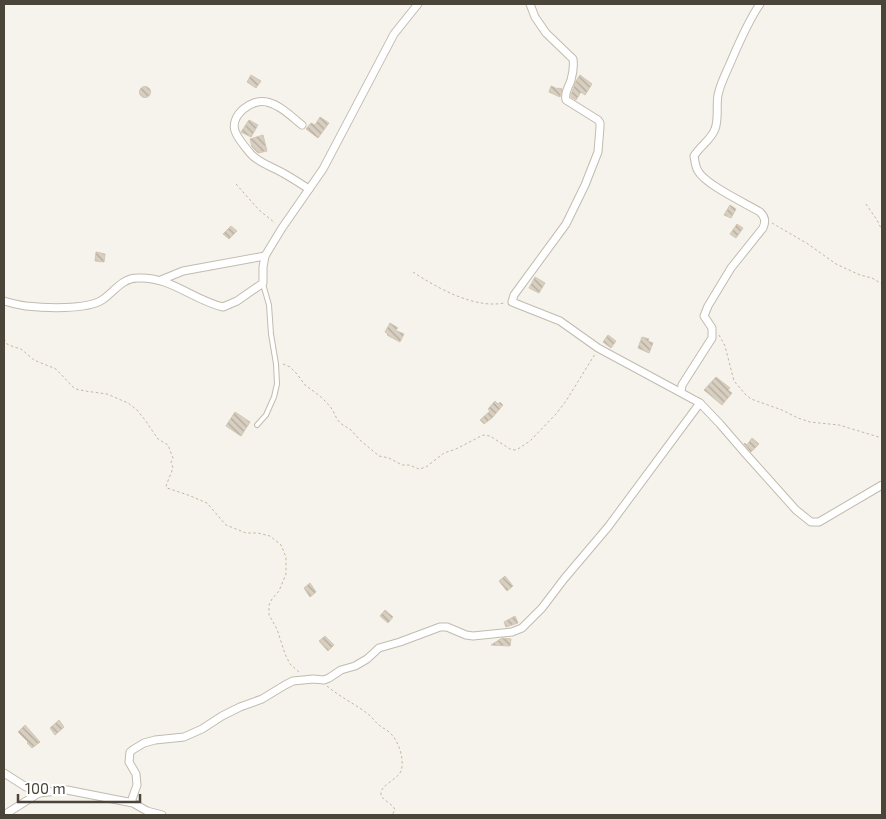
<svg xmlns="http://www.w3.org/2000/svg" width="886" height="819" font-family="'Exo 2',sans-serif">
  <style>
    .building { fill: url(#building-back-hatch); stroke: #d3c7b4 }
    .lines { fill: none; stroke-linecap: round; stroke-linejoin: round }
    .service-casing { stroke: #c2bbae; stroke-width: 6 }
    .minor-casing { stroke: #c2bbae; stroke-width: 9 }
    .path { stroke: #c4b79f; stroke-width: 1; stroke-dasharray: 2.5 2.5; stroke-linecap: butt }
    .service { stroke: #fff; stroke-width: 4 }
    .minor { stroke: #fff; stroke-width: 7 }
  </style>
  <defs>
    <pattern id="building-back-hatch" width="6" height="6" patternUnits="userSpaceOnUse" patternTransform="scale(1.25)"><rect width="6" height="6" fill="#d8cfc1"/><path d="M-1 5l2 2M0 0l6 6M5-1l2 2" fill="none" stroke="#b1aa9e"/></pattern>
  </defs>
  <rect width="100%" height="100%" fill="#f6f3ec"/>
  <g class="building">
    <path d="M251 75 261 81 256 88 247 82Z"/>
    <path d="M580 75 592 84 585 95 581 92 576 100 571 97V95L576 81Z"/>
    <path d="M551 86 558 89V88L562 89 560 97 549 92Z"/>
    <circle cx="145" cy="92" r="5.5"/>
    <path d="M320 117 329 123 318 138 306 129 311 123 315 125Z"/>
    <path d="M249 120 258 125 251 137 241 132Z"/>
    <path d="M263 135 267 151 258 153 252 147 250 139Z"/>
    <path d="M730 205 736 209 731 218 724 215Z"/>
    <path d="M737 224 743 228 736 238 730 234Z"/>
    <path d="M231 226 237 231 229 239 223 234Z"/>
    <path d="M96 252 105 254 104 262 95 261Z"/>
    <path d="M535 277 545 283 539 293 529 288Z"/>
    <path d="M390 323 398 328 395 330 404 334 400 342 387 335 388 334 385 332Z"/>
    <path d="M608 335 616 341 611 348 603 342Z"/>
    <path d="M642 337 649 339 648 341 653 343 649 353 638 348Z"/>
    <path d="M716 377 730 388 728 390 732 393 722 405 704 390Z"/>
    <path d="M495 401 498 404 500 402 503 405 492 418 484 424 480 420 490 411 488 409Z"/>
    <path d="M235 412 250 422 241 436 226 426Z"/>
    <path d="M752 438 759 444 751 452 744 444 745 443 747 445Z"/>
    <path d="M505 576 513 586 507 591 499 581Z"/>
    <path d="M310 583 316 592 310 597 304 588Z"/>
    <path d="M385 610 393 617 388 623 380 616Z"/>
    <path d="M515 616 518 623 506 627 504 622Z"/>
    <path d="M325 636 334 645 328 651 319 641Z"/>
    <path d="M502 638 511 639 510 646 491 645Z"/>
    <path d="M59 720 64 727 55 735 50 728Z"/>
    <path d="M25 725 40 742 32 748 27 743 28 742 18 732Z"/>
  </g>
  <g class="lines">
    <g class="service-casing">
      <path id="service" d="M257 425 266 415 274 397 277 384 276 364 271 334 269 305 263 284"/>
    </g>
    <g class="minor-casing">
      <g id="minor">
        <path d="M530 4 535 17 546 33 573 59C574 66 573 73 571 80 569 87 564 92 566 100L598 120 600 123V127L598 152 585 185 566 224 514 295 512 302 560 321 598 348 700 403 720 424 745 453 796 510 811 522H819L882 485"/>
        <path d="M302 125C292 117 280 105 267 102 252 98 230 115 235 131 238 139 245 147 250 153 258 163 273 167 283 173 292 178 301 184 309 189"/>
        <path d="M161 280 183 271 265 256"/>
        <path d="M4 301C11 303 19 305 26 306 45 308 86 310 102 300 113 293 122 278 137 278 170 276 193 300 223 307L237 301 263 283V267L265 256 282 228 323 169 394 34 418 4"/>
        <path d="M681 392 682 385 712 338V328L704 316 708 306 731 268 763 228C766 221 765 217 760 212 745 203 706 185 698 171 695 166 695 161 694 156 700 146 711 140 715 129 719 119 716 106 718 95 720 85 725 75 729 66 738 45 747 23 760 4"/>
        <path d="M4 773 26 787 39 793"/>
        <path d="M131 802 137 785 136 774 129 762 130 752 134 749 144 743 155 740 184 737 202 729 222 716 240 707 262 699 285 685 293 681 313 679 324 680 329 678 341 670 355 666 367 659 379 648 400 642 440 627H447L466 635 473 636 512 632 522 628 542 608 564 579 608 527 700 403"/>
        <path d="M4 815 39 793 67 790 133 803 147 811 162 815"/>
      </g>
    </g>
    <g class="path">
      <path d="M236 184 259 210 275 223"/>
      <path d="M866 204 877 220 882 230"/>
      <path d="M772 223 808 244 836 264 860 275 872 278 882 284"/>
      <path d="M413 272C437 288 475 309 504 303"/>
      <path d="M719 335 725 346 734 381 745 394 751 399 782 410 798 418 810 422 839 425 882 438"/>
      <path d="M4 339 7 344 14 347 21 349 34 360 56 369 73 387 76 389 85 391 107 394 128 403 137 410 145 420 158 439 168 445 173 458 171 462 173 468 166 486 167 488 188 495 207 503 226 525 246 533H258L270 536 281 545 286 557V574L279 591 272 599 269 605V615L277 629 285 654 290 664 299 672"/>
      <path d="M283 364 290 367 297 374 305 385 320 396 327 403 332 409 337 419 340 423 351 430 360 440 379 456 389 458 402 465H409L419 469 426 467 444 453 456 449 483 435 490 436 510 449 515 450 518 449 530 441 556 414 566 401 595 354"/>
      <path d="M327 686C340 697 355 704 368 714 372 717 375 722 379 725 382 728 386 729 389 732 398 739 405 759 401 771 398 779 381 785 381 793 380 800 393 803 395 810L392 815"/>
    </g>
    <use href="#service" class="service"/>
    <use href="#minor" class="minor"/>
  </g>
  <rect width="886" height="819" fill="none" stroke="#4b4439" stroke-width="10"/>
  <path d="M18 794v8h122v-8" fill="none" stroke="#4b4439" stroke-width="2.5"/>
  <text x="25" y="794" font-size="15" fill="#4b4439" stroke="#ffffff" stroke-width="4" paint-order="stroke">100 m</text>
</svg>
